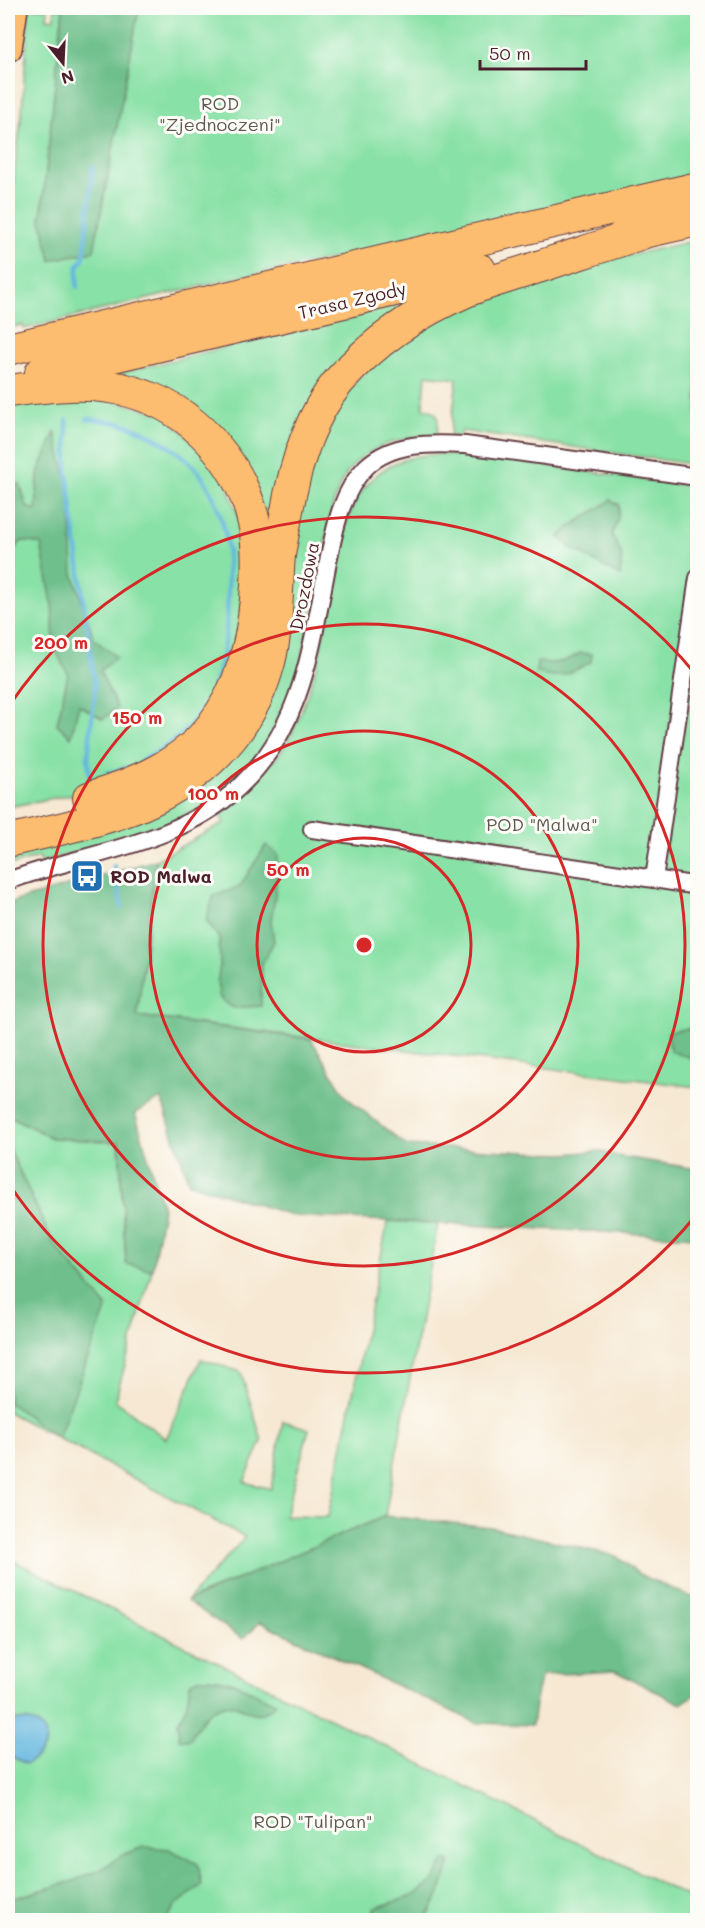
<svg xmlns="http://www.w3.org/2000/svg" width="705" height="1928" font-family="Mali,sans-serif">
  <style>
    .green { fill: #88e1a6; stroke: #698068; stroke-width: 1.5 }
    .forest { fill: #6ebf8b; stroke: #5c6f5b; stroke-width: 1.5 }
    .water { fill: #62b6de; stroke: #566a84; stroke-width: 1.5 }
    .lines { fill: none; stroke-linecap: round; stroke-linejoin: round }
    .stream { stroke: #62b6de; stroke-width: 4.5 }
    .minor-casing { stroke: #643d44; stroke-width: 20 }
    .primary-casing { stroke: #643d44; stroke-width: 30 }
    .motorway-casing { stroke: #643d44; stroke-width: 34 }
    .minor { stroke: #fff; stroke-width: 16 }
    .primary { stroke: #fcbd6f; stroke-width: 27 }
    .motorway { stroke: #fcbd6f; stroke-width: 32 }
    .ring { fill: none; stroke: #d62828; stroke-width: 3 }
    .labels { text-anchor: middle; dominant-baseline: central; stroke-width: 6; stroke-linejoin: round; paint-order: stroke }
    .park-label { font-size: 18px; fill: #5d5950; stroke: #fdfcf7 }
    .street-label { font-size: 18px; fill: #4a1f2b; stroke: #fdfcf7 }
    .poi-label { font-size: 18px; font-weight: bold; fill: #4a1f2b; stroke: #fdfcf7; text-anchor: start }
    .centre { fill: #d62828; stroke: #fdfcf7; stroke-width: 3 }
    .ring-label { font-size: 18px; text-anchor: middle; font-weight: bold; fill: #d62828; stroke: #fdfcf7; stroke-width: 6; stroke-linejoin: round; paint-order: stroke }
  </style>
  <rect width="100%" height="100%" fill="#fdfcf7"/>
  <filter id="ink" filterUnits="userSpaceOnUse"><feTurbulence type="fractalNoise" baseFrequency=".0167" numOctaves="2"/><feDisplacementMap in="SourceGraphic" scale="12" xChannelSelector="R" yChannelSelector="G"/><feConvolveMatrix kernelMatrix="1 2 1 2 8 2 1 2 1" color-interpolation-filters="sRGB"/></filter>
  <filter id="wash" filterUnits="userSpaceOnUse"><feTurbulence type="fractalNoise" baseFrequency=".008" numOctaves="4" result="noise"/><feDisplacementMap in="SourceGraphic" scale="24" xChannelSelector="R" yChannelSelector="G"/><feGaussianBlur stdDeviation="1.35" result="paint"/><feColorMatrix in="noise" values="0 0 0 0 0 0 0 0 0 0 0 0 0 0 0 0 0 1.4 0 .05"/><feComposite in="paint" operator="in"/></filter>
  <g filter="url(#wash)">
    <rect width="100%" height="100%" fill="#f6e8d2"/>
    <g class="green">
      <path d="M29 8H48L47 18 54 19 55 8H63L41 220 52 260 117 8H697V174L374 251 234 278 23 329V325L8 328V226L22 111Z"/>
      <path d="M697 240V465L461 431 460 437 450 436 457 379 426 375 423 408C442 411 438 419 437 435 401 436 359 447 341 483 338 490 335 498 333 505L301 663 285 708 268 742 250 766 221 793 191 814 153 831 41 862 39 857 8 866V848L175 796 292 512 336 400 418 323 566 270Z"/>
      <path d="M434 296 327 382 258 665 142 796 85 807 137 789 251 662 235 458 104 377Z"/>
      <path d="M90 395 164 414 221 469 248 543 235 673 188 742 74 794 8 807V405Z"/>
      <path d="M457 453 697 487V1087L137 1016 156 860 224 823 220 815C238 800 253 785 268 767 273 761 279 756 283 749 297 728 309 690 317 665 321 653 322 641 324 629 340 544 342 444 457 455Z"/>
      <path d="M8 1115 52 1138 119 1142 126 1263 152 1270 115 1400 166 1439 201 1359 241 1372 262 1441 244 1482 271 1489 283 1421 309 1429 285 1516 328 1517 388 1221 438 1224 385 1516 187 1601 245 1537 8 1412V1332L107 1307 53 1243 8 1146Z"/>
      <path d="M10 1559 698 1902 697 1920H8V1565Z"/>
    </g>
    <g class="forest">
      <path d="M63 8H139L94 251 51 260 41 220Z"/>
      <path d="M55 432 70 494 73 573 94 639 116 657 100 671 117 708 103 719 79 705 71 737 57 724 68 674 54 647 52 603 41 544 22 541 8 555V514L15 503 12 487 20 484 27 507 36 510 38 473Z"/>
      <path d="M611 500 619 505 618 518 612 535 622 555 620 576 568 546 559 537C574 521 593 513 611 500Z"/>
      <path d="M580 653 592 654 591 662C571 673 559 681 536 672L537 662C556 664 564 663 580 653Z"/>
      <path d="M266 845 278 854 275 895 271 921 274 941 262 964 261 1006 233 1008 220 998 217 983 220 965 219 938 206 920 214 896 240 886Z"/>
      <path d="M156 860 137 1016 311 1039 346 1097 407 1146 564 1154 599 1151 617 1156 697 1169V1237L294 1216 189 1183 161 1098 135 1113 163 1209 152 1270 126 1264 119 1142 52 1138 8 1115V906L16 901Z"/>
      <path d="M697 1027V1060L670 1051 668 1032Z"/>
      <path d="M8 1146 53 1243 107 1307 58 1438 8 1402Z"/>
      <path d="M385 1516 491 1527 616 1556 639 1574 693 1598 697 1596V1693L681 1704 615 1671 542 1675 537 1690 532 1725 477 1723 260 1622 243 1639 187 1601Z"/>
      <path d="M200 1678C233 1677 247 1691 276 1703 255 1727 244 1702 225 1705 207 1708 198 1725 190 1740L179 1739 178 1723 187 1704 190 1683Z"/>
      <path d="M144 1847 169 1849 198 1864 202 1885 175 1906 167 1920H8V1905L11 1899 73 1881 100 1870 122 1855Z"/>
      <path d="M444 1861H450L448 1871 441 1891 426 1920H372L370 1917 375 1908 413 1896 432 1882Z"/>
    </g>
    <path class="water" d="M15 1720C20 1720 25 1720 30 1721 56 1729 47 1754 26 1764L8 1755V1722Z"/>
    <g class="lines">
      <g class="stream">
        <path d="M77 287 78 266 84 257 93 167"/>
        <path d="M87 419C97 420 108 421 119 423 145 429 178 449 196 469 212 486 224 521 227 544 229 554 227 565 228 576 228 619 227 666 205 705 191 730 166 748 141 761"/>
        <path d="M67 420V472L95 688 88 757 90 782"/>
        <path d="M108 773 128 768"/>
        <path d="M114 866 122 908"/>
      </g>
    </g>
  </g>
  <g filter="url(#ink)">
    <g class="lines">
      <g class="minor-casing">
        <g id="minor">
          <path d="M312 829 654 879 698 578"/>
          <path d="M654 879 698 886"/>
          <path d="M8 881C85 852 178 846 240 786 303 726 311 648 327 567 334 533 340 493 366 467 392 442 431 443 465 445L698 477"/>
        </g>
      </g>
      <g class="primary-casing">
        <path id="primary" d="M8 48 14 8"/>
      </g>
      <g class="motorway-casing">
        <g id="motorway">
          <path d="M622 237 698 220"/>
          <path d="M8 349 698 188"/>
          <path d="M41 373 480 270"/>
          <path d="M8 391C47 386 90 380 129 391 193 408 242 463 255 527 259 550 258 575 256 599 252 645 241 688 212 726 182 765 134 784 89 798"/>
          <path d="M8 841C53 830 111 820 153 799 210 771 253 724 269 662 278 628 276 589 279 555 281 542 284 529 286 516 294 469 308 418 339 381 374 341 417 312 466 291 488 282 512 276 535 268 571 256 607 245 642 233"/>
        </g>
      </g>
      <use href="#minor" class="minor"/>
      <use href="#primary" class="primary"/>
      <use href="#motorway" class="motorway"/>
    </g>
  </g>
  <g class="ring">
    <circle cx="364" cy="945" r="107"/>
    <circle cx="364" cy="945" r="214"/>
    <circle cx="364" cy="945" r="321"/>
    <path d="M697 1214A428 428 0 0 1 9 1184M9 706A428 428 0 0 1 697 676"/>
  </g>
  <defs>
    <g id="bus-square" transform="scale(1.725)"><rect x="-9" y="-9" width="18" height="18" rx="4" fill="#1f6fb2" stroke="#fdfcf7"/><path d="M-5-6H5V4H4V6H2V4H-2V6H-4V4H-5ZM-3.5-4V0h7V-4ZM-3.5 1.2v1.5H-2V1.2ZM2 1.2v1.5H3.5V1.2Z" fill="#fff"/></g>
  </defs>
  <g fill-rule="evenodd">
    <use href="#bus-square" x="87" y="876"/>
  </g>
  <g class="labels">
    <g class="park-label">
      <text x="220" y="103">ROD<tspan x="220" dy="21">"Zjednoczeni"</tspan></text>
      <text x="542" y="824">POD "Malwa"</text>
      <text x="313" y="1821">ROD "Tulipan"</text>
    </g>
    <g class="street-label">
      <text transform="translate(352 300) rotate(-13)">Trasa Zgody</text>
      <text transform="translate(304 586) rotate(-79)">Drozdowa</text>
    </g>
    <g class="poi-label">
      <text x="110" y="876">ROD Malwa</text>
    </g>
  </g>
  <circle cx="364" cy="945" r="9" class="centre"/>
  <g class="ring-label">
    <text x="61" y="649">200 m</text>
    <text x="137" y="724">150 m</text>
    <text x="213" y="800">100 m</text>
    <text x="288" y="876">50 m</text>
  </g>
  <rect width="705" height="1928" fill="none" stroke="#fdfcf7" stroke-width="30"/>
  <g transform="translate(63 63) rotate(162)" stroke="#fdfcf7" stroke-width="4.5" paint-order="stroke">
  <path d="M0-4.5L10 22L0 15L-10 22Z" fill="#4a1f2b"/>
  <text y="-9" font-size="16" font-weight="bold" text-anchor="middle" fill="#4a1f2b">N</text>
  </g>
  <path d="M480 60v9h106v-9" fill="none" stroke="#4a1f2b" stroke-width="3"/>
  <text x="489" y="60" font-size="18" fill="#4a1f2b" stroke="#fdfcf7" stroke-width="4.5" paint-order="stroke">50 m</text>
</svg>
